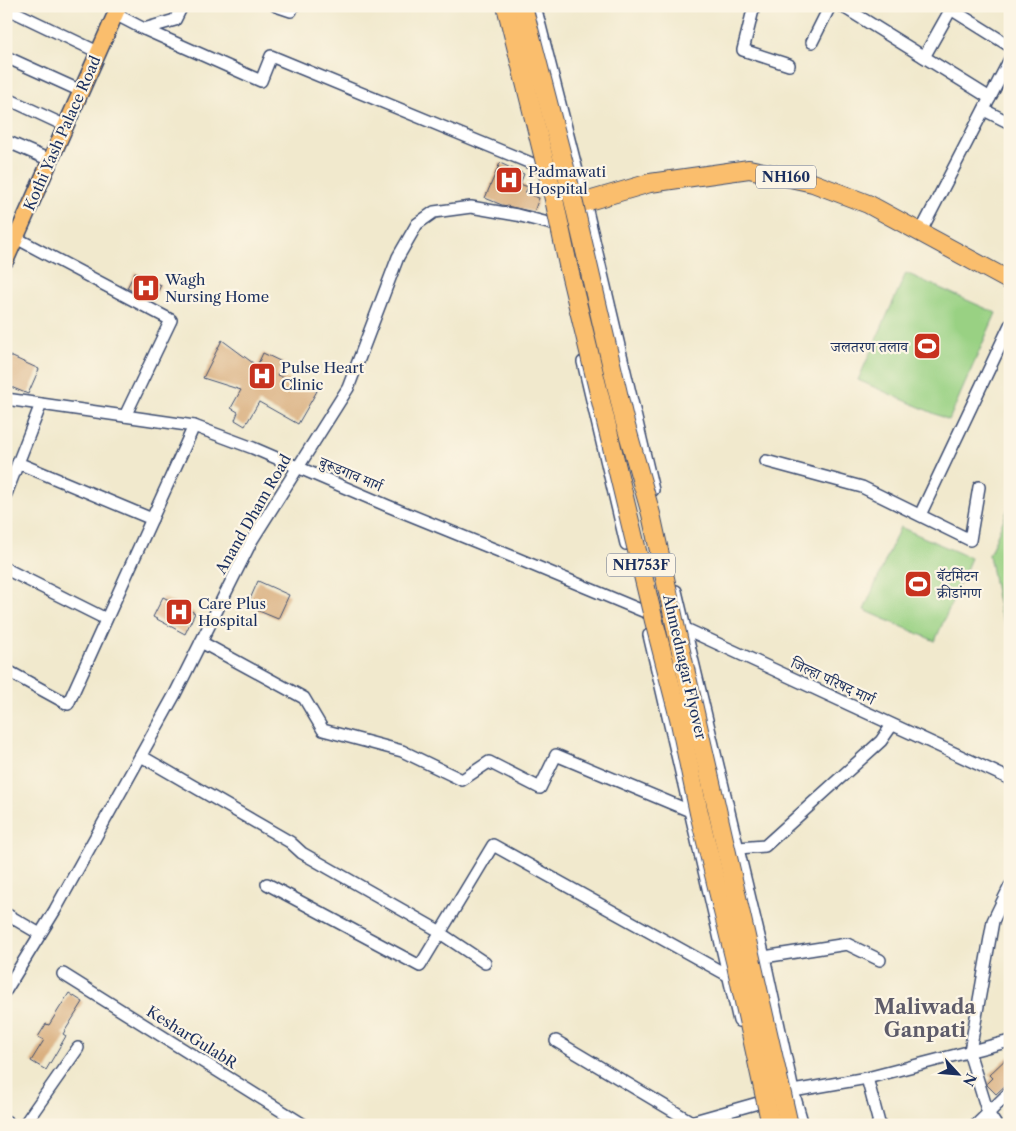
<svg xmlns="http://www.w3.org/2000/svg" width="1016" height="1131" font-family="'Libre Caslon Text','Noto Serif Devanagari',serif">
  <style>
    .green { fill: #99d183; stroke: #5a8070 }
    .building { fill: #d9af7f }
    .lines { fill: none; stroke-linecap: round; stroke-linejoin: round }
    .minor-casing { stroke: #3b4b6f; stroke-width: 14 }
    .major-casing { stroke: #3b4b6f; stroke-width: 18 }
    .highway-casing { stroke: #3b4b6f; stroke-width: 20 }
    .minor { stroke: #fff; stroke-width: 11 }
    .major { stroke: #fabe6d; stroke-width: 15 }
    .highway { stroke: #fabe6d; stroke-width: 18 }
    .highway-bridge-casing { stroke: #3b4b6f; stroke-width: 20; stroke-linecap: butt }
    .highway-bridge { stroke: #fabe6d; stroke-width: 18 }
    .labels { text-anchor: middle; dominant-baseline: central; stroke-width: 4.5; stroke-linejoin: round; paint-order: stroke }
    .shield { fill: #fcf5e5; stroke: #5e6a86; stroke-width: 1 }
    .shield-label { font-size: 14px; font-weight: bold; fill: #1b2f5e }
    .street-label { font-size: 15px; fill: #1b2f5e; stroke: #fcf5e5 }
    .poi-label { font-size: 15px; fill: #1b2f5e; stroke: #fcf5e5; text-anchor: start }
    .district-label { font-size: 20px; font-weight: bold; fill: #5e5c6a; stroke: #fcf5e5 }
  </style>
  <rect width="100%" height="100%" fill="#fcf5e5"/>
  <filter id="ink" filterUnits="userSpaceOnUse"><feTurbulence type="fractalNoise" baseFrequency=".02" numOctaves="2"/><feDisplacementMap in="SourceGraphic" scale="10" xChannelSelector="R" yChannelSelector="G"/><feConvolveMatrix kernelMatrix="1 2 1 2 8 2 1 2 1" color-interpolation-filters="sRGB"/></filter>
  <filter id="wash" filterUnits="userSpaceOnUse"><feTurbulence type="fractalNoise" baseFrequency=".0096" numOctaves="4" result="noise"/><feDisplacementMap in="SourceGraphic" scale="20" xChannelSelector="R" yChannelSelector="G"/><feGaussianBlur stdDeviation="1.12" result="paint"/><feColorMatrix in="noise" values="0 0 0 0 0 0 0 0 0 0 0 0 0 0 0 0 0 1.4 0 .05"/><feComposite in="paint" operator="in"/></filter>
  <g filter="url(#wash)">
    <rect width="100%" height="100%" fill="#f1e9cd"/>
    <g class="green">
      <path d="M906 273 996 313 949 420 858 380Z"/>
      <path d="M1010 504V634L1000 613 989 555Z"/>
      <path d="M900 527 971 558 935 641 864 610Z"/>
    </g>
    <g id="blocks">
      <g class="building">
        <path d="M500 163 524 174 520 184 528 187 525 193 539 198 534 212 502 205 485 198Z"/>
        <path d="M135 272 161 285 153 302 127 288Z"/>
        <path d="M222 340 257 366 263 353 284 363 277 375 317 391 298 424 259 402 245 426 235 420 238 412 231 408 241 390 203 378Z"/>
        <path d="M6 354 39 369 28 394 6 385Z"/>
        <path d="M258 581 289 595 278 619 247 606Z"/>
        <path d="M163 597 195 613 185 634 153 617Z"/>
        <path d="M69 993 83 1002 63 1034 66 1036 46 1070 31 1061 44 1040 38 1037 46 1024 49 1025Z"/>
        <path d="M1010 1055V1081L996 1094 987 1085V1083L992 1078 989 1075Z"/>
      </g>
    </g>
  </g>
  <g filter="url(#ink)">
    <use href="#blocks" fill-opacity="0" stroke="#3b4b6f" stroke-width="1"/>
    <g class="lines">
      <g class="minor-casing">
        <g id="minor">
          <path d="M276 6 291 11 293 6"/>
          <path d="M535 6 585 202 653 490"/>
          <path d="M754 6 743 50 789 65"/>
          <path d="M842 6 990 98"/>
          <path d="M946 6 1010 46"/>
          <path d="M6 8 98 52"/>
          <path d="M115 14 144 29 175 20 182 6"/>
          <path d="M144 29 261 81 271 56 550 171"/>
          <path d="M812 42 830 6"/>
          <path d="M6 57 81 91"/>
          <path d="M924 57 951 9"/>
          <path d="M6 98 66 126"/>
          <path d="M984 110 1010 123"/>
          <path d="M6 141 50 160"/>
          <path d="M920 233 1010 59"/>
          <path d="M16 238 171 320 125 416"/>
          <path d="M583 362 626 544"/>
          <path d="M6 399 194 426 253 448 388 506 511 556 686 629 1010 779"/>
          <path d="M41 404 18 463 152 519"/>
          <path d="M766 461 862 487 970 540 979 487"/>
          <path d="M6 494 18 463"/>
          <path d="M920 515 1010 325"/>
          <path d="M6 569 106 619"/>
          <path d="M676 591 764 957 793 1091 803 1125"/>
          <path d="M649 635 739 1021"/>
          <path d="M201 642 304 698 323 730 402 751 462 780 489 762 540 788 556 755 690 811"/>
          <path d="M6 670 68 704 194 426"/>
          <path d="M141 756 290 842 302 853 441 932 440 933 485 963"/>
          <path d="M738 848 765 846 881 741 892 725"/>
          <path d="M267 884 420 966 493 845 729 976"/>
          <path d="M6 914 40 934"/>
          <path d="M764 957 847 944 880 960"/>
          <path d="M63 974 304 1125"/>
          <path d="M6 990 55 910 175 694 252 540 348 388 398 257 417 224 434 212 471 207 517 215 552 224"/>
          <path d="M556 1041 690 1121"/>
          <path d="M970 1051 993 921 1010 886"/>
          <path d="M969 1052 988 1113 996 1125"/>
          <path d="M867 1078 879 1123 877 1125"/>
          <path d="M793 1091 867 1078 1010 1041"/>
          <path d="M6 1121 11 1125"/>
          <path d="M24 1125 78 1048"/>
          <path d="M680 1125 758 1103"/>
          <path d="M976 1125 1010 1092"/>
        </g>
      </g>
      <g class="major-casing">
        <path id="major" d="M6 260 119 6"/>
      </g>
      <g class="highway-casing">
        <path id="highway" d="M560 196 585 202 650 183 749 169 813 183 868 204 1010 281"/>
      </g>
      <use href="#minor" class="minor"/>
      <use href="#major" class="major"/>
      <use href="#highway" class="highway"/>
      <g class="highway-bridge-casing">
        <g id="highway-bridge">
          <path d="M506 6 554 199 568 265 654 621 679 718 699 813 736 965 771 1125"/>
          <path d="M523 6 571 191 624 419 651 514 678 638 789 1125"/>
        </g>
      </g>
      <use href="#highway-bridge" class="highway-bridge"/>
    </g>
  </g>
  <defs>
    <g id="hospital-square" transform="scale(1.4375)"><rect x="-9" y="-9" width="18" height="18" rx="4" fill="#c8321e" stroke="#fcf5e5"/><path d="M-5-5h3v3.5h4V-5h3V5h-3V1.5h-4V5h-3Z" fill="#fff"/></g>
    <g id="stadium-square" transform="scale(1.4375)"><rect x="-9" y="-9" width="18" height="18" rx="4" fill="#c8321e" stroke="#fcf5e5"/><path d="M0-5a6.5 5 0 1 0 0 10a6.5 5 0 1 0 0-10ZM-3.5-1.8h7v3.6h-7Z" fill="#fff"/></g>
  </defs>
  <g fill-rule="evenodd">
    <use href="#hospital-square" x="509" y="180"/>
    <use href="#hospital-square" x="146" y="288"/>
    <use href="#stadium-square" x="927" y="346"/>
    <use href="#hospital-square" x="262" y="376"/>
    <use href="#stadium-square" x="918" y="584"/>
    <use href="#hospital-square" x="179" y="612"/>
  </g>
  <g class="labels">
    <g class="shield">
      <rect x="756" y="165.5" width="60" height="23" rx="4"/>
      <rect x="607" y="553.5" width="68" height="23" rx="4"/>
    </g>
    <g class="shield-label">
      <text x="786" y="177">NH160</text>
      <text x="641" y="565">NH753F</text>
    </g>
    <g class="street-label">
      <text transform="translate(62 133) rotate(-66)">Kothi Yash Palace Road</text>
      <text transform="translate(351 474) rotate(23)">बुरूडगाव मार्ग</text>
      <text transform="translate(253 514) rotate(-60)">Anand Dham Road</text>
      <text transform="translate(685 667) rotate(77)">Ahmednagar Flyover</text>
      <text transform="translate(833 681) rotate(25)">जिल्हा परिषद मार्ग</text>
      <text transform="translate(192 1037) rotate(32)">KesharGulabR</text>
    </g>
    <g class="poi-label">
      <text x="528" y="171">Padmawati<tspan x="528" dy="17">Hospital</tspan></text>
      <text x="165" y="279">Wagh<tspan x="165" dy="17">Nursing Home</tspan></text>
      <text x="908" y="346" text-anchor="end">जलतरण तलाव</text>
      <text x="281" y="367">Pulse Heart<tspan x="281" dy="17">Clinic</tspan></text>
      <text x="937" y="575">बॅटमिंटन<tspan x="937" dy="17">क्रीडांगण</tspan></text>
      <text x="198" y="603">Care Plus<tspan x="198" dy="17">Hospital</tspan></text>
    </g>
    <g class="district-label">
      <text x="925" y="1007">Maliwada<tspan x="925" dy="23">Ganpati</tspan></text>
    </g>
  </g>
  <rect width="1016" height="1131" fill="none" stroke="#fcf5e5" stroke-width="25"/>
  <g transform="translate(958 1074) rotate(116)" stroke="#fcf5e5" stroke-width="4" paint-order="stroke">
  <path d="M0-4L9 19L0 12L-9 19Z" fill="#1b2f5e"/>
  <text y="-8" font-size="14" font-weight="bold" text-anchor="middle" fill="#1b2f5e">N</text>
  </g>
</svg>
